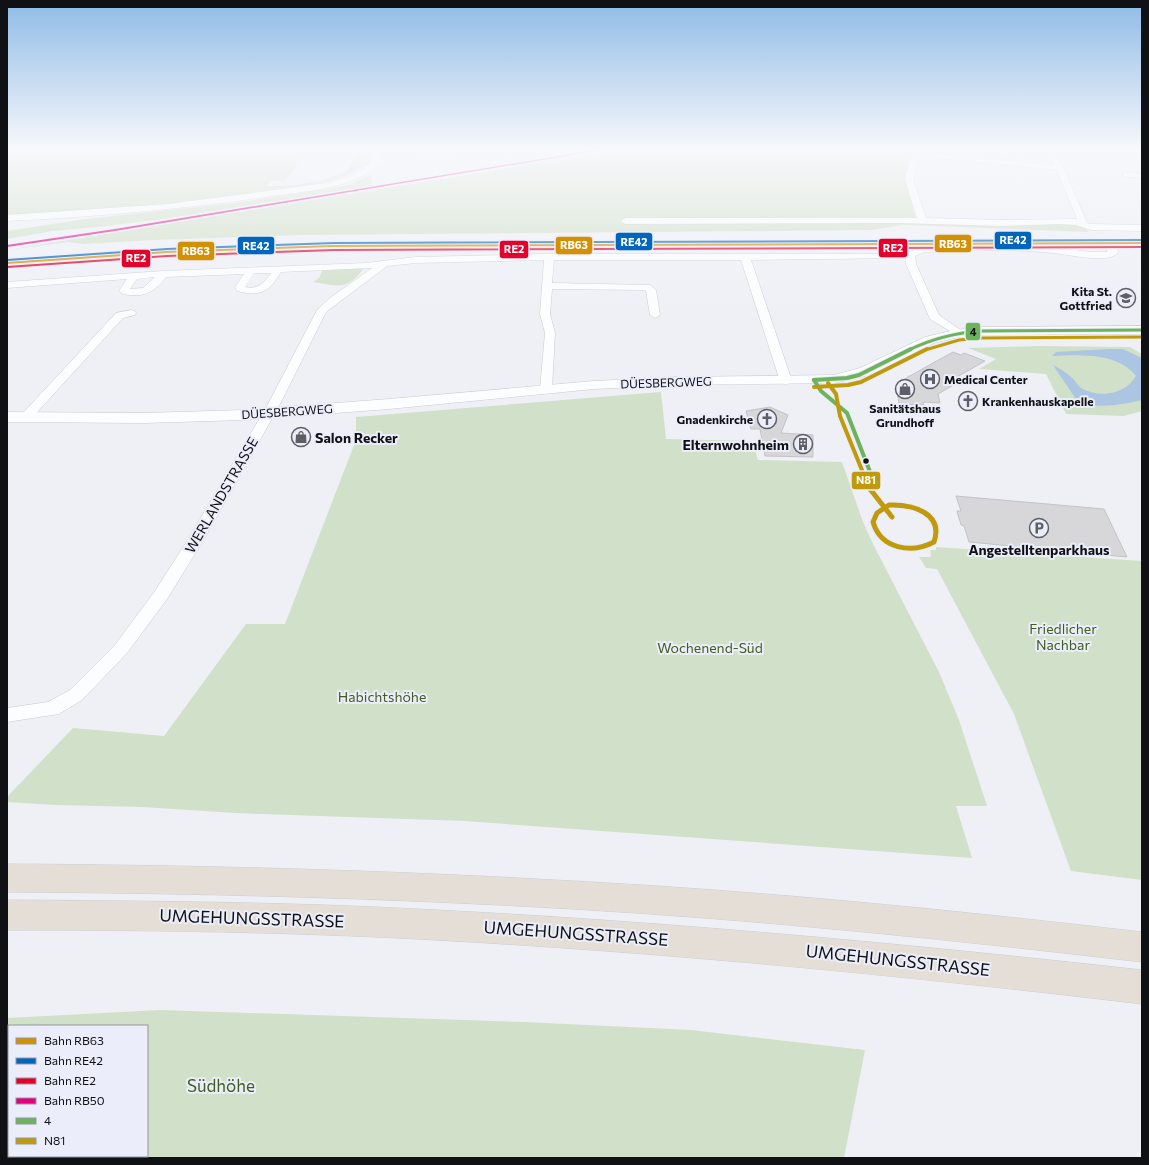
<svg xmlns="http://www.w3.org/2000/svg" width="1149" height="1165" font-family="Commissioner,sans-serif">
  <style>
    .green { fill: #d1e0c9; fill-rule: evenodd }
    .water { fill: #abc5e2 }
    .building { fill: #d7d7da; stroke: #c3c2c6 }
    .lines { fill: none; stroke-linecap: round; stroke-linejoin: round }
    .minor-casing { stroke: #c8cace; stroke-width: 1 }
    .tertiary-casing { stroke: #c8cace; stroke-width: 1 }
    .trunk-casing { stroke: #cdced2; stroke-width: 1 }
    .minor { fill: #fcfdfe; fill-rule: evenodd }
    .tertiary { fill: #fcfdfe; fill-rule: evenodd }
    .trunk { fill: #e4ded6; fill-rule: evenodd }
    .bus-1-far1-casing { stroke: #ebeefa; stroke-width: 5 }
    .bus-1-casing { stroke: #ebeefa; stroke-width: 6 }
    .bus-2-far2-casing { stroke: #ebeefa; stroke-width: 5 }
    .bus-2-far1-casing { stroke: #ebeefa; stroke-width: 6 }
    .bus-2-casing { stroke: #ebeefa; stroke-width: 8 }
    .bus-1-far1 { stroke: #6db25c; stroke-width: 3 }
    .bus-1 { stroke: #6db25c; stroke-width: 4 }
    .bus-2-far2 { stroke: #c09a0a; stroke-width: 3 }
    .bus-2-far1 { stroke: #c09a0a; stroke-width: 4 }
    .bus-2 { stroke: #c09a0a; stroke-width: 5 }
    .rail-1-casing { stroke: #ebeefa; stroke-width: 3 }
    .rail-2-casing { stroke: #ebeefa; stroke-width: 3 }
    .rail-3-casing { stroke: #ebeefa; stroke-width: 3 }
    .rail-4-casing { stroke: #ebeefa; stroke-width: 3 }
    .rail-1 { fill: #d49003; fill-rule: evenodd }
    .rail-2 { fill: #0065bd; fill-rule: evenodd }
    .rail-3 { fill: #e4002b; fill-rule: evenodd }
    .rail-4 { fill: #e5007d; fill-rule: evenodd }
    .bus-dot { fill: #101115; stroke: #ebeefa; stroke-width: 1.5 }
    .labels { text-anchor: middle; dominant-baseline: central; stroke-width: 4; stroke-linejoin: round; paint-order: stroke }
    .far-poi-label { font-size: 12px; font-weight: bold; fill: #101115; stroke: #ebeefa; text-anchor: end }
    .far-street-label { font-size: 12px; fill: #101115; stroke: #ebeefa }
    .poi-label { font-size: 14px; font-weight: bold; fill: #101115; stroke: #ebeefa; text-anchor: start }
    .street-label { font-size: 14px; fill: #101115; stroke: #ebeefa }
    .park-label { font-size: 14px; fill: #405e1e; stroke: #ebeefa }
    .near-street-label { font-size: 17px; fill: #101115; stroke: #ebeefa }
    .near-park-label { font-size: 17px; fill: #405e1e; stroke: #ebeefa }
    .line-badge { stroke: #ebeefa; stroke-width: 1.5 }
    .badge-label { font-size: 11px; text-anchor: middle; font-weight: bold; fill: #fff }
    .pale-badge-label { font-size: 11px; text-anchor: middle; font-weight: bold; fill: #111 }
  </style>
  <rect width="100%" height="100%" fill="#eef0f6"/>
  <g class="green">
    <path d="M7 148H304L295 160H354L362 148H374L368 164C337 184 308 185 273 191 185 206 96 211 7 216ZM301 161H353C351 164 349 169 346 171 332 182 283 187 266 186L271 181H284Z"/>
    <path d="M631 148H908L911 153 905 179 916 219 1075 224 1084 227 1089 232 903 225 871 230 302 235 155 240 84 244 68 242 7 250Z"/>
    <path d="M371 175 372 186 164 219 97 227 53 231 7 239V231L85 219 235 203 349 185Z"/>
    <path d="M364 268C347 291 339 286 313 282L319 278 323 269Z"/>
    <path d="M1038 346 1130 347 1142 354V411L1124 416 1066 414 1046 374 979 369 996 359 968 348Z"/>
    <path d="M661 392 666 439 753 441 758 460 842 462 863 522 874 546 939 672 959 720 987 806H956L972 858 465 821 236 813 142 807 54 805 7 802V797L73 728 164 736 246 624H285L356 440V417Z"/>
    <path d="M936 547 1142 561V880L1071 871 1014 714 937 569 926 568 919 557H931L930 550H936Z"/>
    <path d="M160 1010 525 1022 691 1030 865 1050 844 1158H7V1018ZM9 1026H147V1156H9Z"/>
  </g>
  <path class="water" d="M1109 349H1123L1142 358V400C1121 405 1099 409 1078 402L1053 365C1059 368 1066 372 1071 377 1075 380 1077 385 1081 388 1099 399 1126 394 1136 376 1117 352 1080 355 1052 356L1056 352Z"/>
  <g class="building">
    <path d="M953 352 961 355 964 353 985 361 950 381 957 383 938 394 940 403 923 402 924 405 899 404 897 392 906 378Z"/>
    <path d="M770 407 788 415 781 433 813 435V457L765 456 760 429H751L746 411Z"/>
    <path d="M956 496 1104 509 1127 557 969 542 964 526 961 525 957 511H961Z"/>
  </g>
  <g class="lines">
    <g class="minor-casing">
      <g id="minor">
        <path d="M376 148H384C381 161 376 170 363 176 334 190 298 192 266 197 180 209 94 217 7 221V215L168 204 327 183C350 177 370 174 376 148Z"/>
        <path d="M491 148 477 153 398 155 394 153 398 151Z"/>
        <path d="M510 148H549L545 150H514Z"/>
        <path d="M910 148H918L919 152 1055 165 1041 148H1049L1064 168 1087 223 1092 224 1142 225V231L1091 230 1076 225 1059 224 1003 226 899 223 625 224 621 221 625 218H917L905 179 912 154ZM919 156 1057 170 1077 219 1003 220 926 218 913 179Z"/>
        <path d="M1123 172 1142 174V178L1123 176Z"/>
        <path d="M1112 242 1117 245 1118 253C1109 263 1074 256 1061 254 1016 248 970 251 924 252L915 256 916 264 939 315 962 331 963 333 962 335 958 336 930 319 906 264V258L751 260 792 381 786 385 780 381 741 260H554L552 283 650 285 656 290 660 315 655 318 650 315 646 291 644 290 552 289 550 314 555 333 552 389 546 393 540 389 545 333 540 314 544 260 416 263 387 266 326 312 278 408 203 541 167 599 127 653 82 700 59 714 7 722V708L48 702 70 690 115 645 155 591 187 541 266 408 317 310 330 298 372 268 281 272C269 292 261 297 237 291L235 287 244 274 166 277C157 289 147 297 131 295 126 295 122 294 119 291L127 279 7 288V282L163 271 366 263 416 257 549 254H895L907 253 923 246 1035 245 1091 252H1107V245ZM254 273H271C264 283 258 290 245 287ZM155 277 143 288 130 289 137 279Z"/>
        <path d="M131 310 135 311 136 313 135 315 123 318 30 420H22L20 417 22 414 116 313Z"/>
      </g>
    </g>
    <g class="tertiary-casing">
      <path id="tertiary" d="M1142 326V334L981 335 955 338 934 343 870 375 834 383 674 385 594 389 389 409 244 420 144 423 7 422V412L144 413 244 410 389 399 594 381 674 377 834 375 860 368 925 337 955 330 981 327Z"/>
    </g>
    <g class="trunk-casing">
      <g id="trunk">
        <path d="M7 864C196 865 384 870 573 881 763 891 953 910 1142 932V962C953 940 763 920 573 909 384 898 196 893 7 892Z"/>
        <path d="M7 900C150 901 293 902 436 910 672 922 907 944 1142 970V1004C907 976 672 953 436 940 293 932 150 930 7 930Z"/>
      </g>
    </g>
    <use href="#minor" class="minor"/>
    <use href="#tertiary" class="tertiary"/>
    <use href="#trunk" class="trunk"/>
    <g class="bus-1-far1-casing">
      <path id="bus-1-far1" d="M909 350C933 338 955 333 981 331L1142 330"/>
    </g>
    <g class="bus-1-casing">
      <g id="bus-1">
        <path d="M814 380 847 378 859 375 911 349"/>
        <path d="M814 380 821 391 847 413 874 482"/>
      </g>
    </g>
    <g class="bus-2-far2-casing">
      <path id="bus-2-far2" d="M925 350 959 340 981 338 1142 337"/>
    </g>
    <g class="bus-2-far1-casing">
      <g id="bus-2-far1">
        <path d="M828 383 836 394 840 416 870 490"/>
        <path d="M814 387 848 385 861 382 927 349"/>
      </g>
    </g>
    <g class="bus-2-casing">
      <g id="bus-2">
        <path d="M870 489 892 517"/>
        <path d="M889 505C912 504 944 513 934 542 911 554 881 549 873 522L877 513Z"/>
      </g>
    </g>
    <use href="#bus-1-far1" class="bus-1-far1"/>
    <use href="#bus-1" class="bus-1"/>
    <use href="#bus-2-far2" class="bus-2-far2"/>
    <use href="#bus-2-far1" class="bus-2-far1"/>
    <use href="#bus-2" class="bus-2"/>
    <g class="rail-1-casing">
      <path id="rail-1" d="M1142 242V244L332 247 166 253 7 264V262L166 251 332 245Z"/>
    </g>
    <g class="rail-2-casing">
      <path id="rail-2" d="M1142 239V241L334 244 167 250 7 261V259L167 248 334 242Z"/>
    </g>
    <g class="rail-3-casing">
      <path id="rail-3" d="M1142 246V248L334 251 167 257 7 268V266L167 255 334 249Z"/>
    </g>
    <g class="rail-4-casing">
      <path id="rail-4" d="M608 148H614L115 231 7 247V245L115 229Z"/>
    </g>
    <use href="#rail-1" class="rail-1"/>
    <use href="#rail-2" class="rail-2"/>
    <use href="#rail-3" class="rail-3"/>
    <use href="#rail-4" class="rail-4"/>
  </g>
  <linearGradient id="sky" x2="0" y2="1"><stop stop-color="#8fbbe6"/><stop offset="0.48" stop-color="#f7f8fb"/><stop offset="1" stop-color="#f7f8fb" stop-opacity="0"/></linearGradient>
  <rect width="1149" height="311" fill="url(#sky)"/>
  <defs>
    <g id="school-ring" transform="scale(1)"><circle r="9.5" fill="#ebeefa" stroke="#5e5f64" stroke-width="1.5"/><path d="M0-5L7-2L0 1L-7-2ZM-4 1L0 2.5L4 1V4Q0 6-4 4Z" fill="#5e5f64"/></g>
    <g id="hospital-ring" transform="scale(1)"><circle r="9.5" fill="#ebeefa" stroke="#5e5f64" stroke-width="1.5"/><path d="M-5-5h3v3.5h4V-5h3V5h-3V1.5h-4V5h-3Z" fill="#5e5f64"/></g>
    <g id="shop-ring" transform="scale(1)"><circle r="9.5" fill="#ebeefa" stroke="#5e5f64" stroke-width="1.5"/><path d="M-5-2.5h2.3a2.7 3.5 0 0 1 5.4 0H5L5.5 6h-11ZM-1.5-2.5h3a1.5 2.3 0 0 0-3 0Z" fill="#5e5f64"/></g>
    <g id="church-ring" transform="scale(1)"><circle r="9.5" fill="#ebeefa" stroke="#5e5f64" stroke-width="1.5"/><path d="M-1.2-6h2.4v3.5h3.3v2.4h-3.3V6h-2.4V-.1h-3.3v-2.4h3.3Z" fill="#5e5f64"/></g>
    <g id="building-ring" transform="scale(1)"><circle r="9.5" fill="#ebeefa" stroke="#5e5f64" stroke-width="1.5"/><path d="M-4-6H4V6H1V3H-1V6H-4ZM-2.5-4.3h1.7v1.8h-1.7ZM.8-4.3h1.7v1.8H.8ZM-2.5-1h1.7V.8h-1.7ZM.8-1h1.7V.8H.8Z" fill="#5e5f64"/></g>
    <g id="parking-ring" transform="scale(1)"><circle r="9.5" fill="#ebeefa" stroke="#5e5f64" stroke-width="1.5"/><path d="M-3.5-5.5H1a3.5 3.5 0 0 1 0 7H-1V5.5H-3.5ZM-1-3.4V-.6H.8a1.4 1.4 0 0 0 0-2.8Z" fill="#5e5f64"/></g>
  </defs>
  <g fill-rule="evenodd">
    <use href="#school-ring" x="1126" y="298"/>
    <use href="#hospital-ring" x="930" y="379"/>
    <use href="#shop-ring" x="905" y="389"/>
    <use href="#church-ring" x="968" y="401"/>
    <use href="#church-ring" x="767" y="419"/>
    <use href="#shop-ring" x="301" y="437"/>
    <use href="#building-ring" x="803" y="444"/>
    <use href="#parking-ring" x="1039" y="528"/>
  </g>
  <circle class="bus-dot" cx="866" cy="461" r="3.5"/>
  <g class="labels">
    <g class="far-poi-label">
      <text x="1112" y="291">Kita St.<tspan x="1112" dy="14">Gottfried</tspan></text>
      <text x="944" y="379" text-anchor="start">Medical Center</text>
      <text x="982" y="401" text-anchor="start">Krankenhauskapelle</text>
      <text x="905" y="408" text-anchor="middle">Sanitätshaus<tspan x="905" dy="14">Grundhoff</tspan></text>
      <text x="753" y="419">Gnadenkirche</text>
    </g>
    <g class="far-street-label">
      <text transform="translate(666 382) rotate(-2)">DÜESBERGWEG</text>
      <text transform="translate(287 411) rotate(-4)">DÜESBERGWEG</text>
    </g>
    <g class="poi-label">
      <text x="315" y="437">Salon Recker</text>
      <text x="789" y="444" text-anchor="end">Elternwohnheim</text>
      <text x="1039" y="549" text-anchor="middle">Angestelltenparkhaus</text>
    </g>
    <g class="street-label">
      <text transform="translate(221 495) rotate(-60)">WERLANDSTRASSE</text>
    </g>
    <g class="park-label">
      <text x="1063" y="628">Friedlicher<tspan x="1063" dy="16">Nachbar</tspan></text>
      <text x="710" y="647">Wochenend-Süd</text>
      <text x="382" y="696">Habichtshöhe</text>
    </g>
    <g class="near-street-label">
      <text transform="translate(252 918) rotate(2)">UMGEHUNGSSTRASSE</text>
      <text transform="translate(576 933) rotate(4)">UMGEHUNGSSTRASSE</text>
      <text transform="translate(898 960) rotate(6)">UMGEHUNGSSTRASSE</text>
    </g>
    <g class="near-park-label">
      <text x="221" y="1085">Südhöhe</text>
    </g>
  </g>
  <g class="line-badge">
    <rect x="994" y="231" width="38" height="19" rx="4" fill="#0065bd"/>
    <rect x="615" y="232" width="38" height="19" rx="4" fill="#0065bd"/>
    <rect x="934" y="234" width="38" height="19" rx="4" fill="#d49003"/>
    <rect x="555" y="236" width="38" height="19" rx="4" fill="#d49003"/>
    <rect x="237" y="236" width="38" height="19" rx="4" fill="#0065bd"/>
    <rect x="878" y="238" width="30" height="20" rx="4" fill="#e4002b"/>
    <rect x="499" y="240" width="30" height="19" rx="4" fill="#e4002b"/>
    <rect x="177" y="241" width="38" height="20" rx="4" fill="#d49003"/>
    <rect x="121" y="249" width="30" height="19" rx="4" fill="#e4002b"/>
    <rect x="965" y="322" width="16" height="19" rx="4" fill="#6db25c"/>
    <rect x="851" y="471" width="30" height="19" rx="4" fill="#c09a0a"/>
  </g>
  <g class="badge-label">
    <text x="1013" y="244">RE42</text>
    <text x="634" y="246">RE42</text>
    <text x="953" y="248">RB63</text>
    <text x="574" y="249">RB63</text>
    <text x="256" y="250">RE42</text>
    <text x="893" y="252">RE2</text>
    <text x="514" y="253">RE2</text>
    <text x="196" y="255">RB63</text>
    <text x="136" y="262">RE2</text>
    <text x="866" y="484">N81</text>
  </g>
  <g class="pale-badge-label">
    <text x="973" y="336">4</text>
  </g>
  <rect width="1149" height="1165" fill="none" stroke="#101115" stroke-width="16"/>
  <rect x="8" y="1025" width="140" height="132" fill="#ebeefa" stroke="#93969e"/>
  <rect x="16" y="1038" width="20" height="6" fill="#d49003" stroke="#93969e"/>
  <text x="44" y="1045" font-size="12" fill="#101115">Bahn RB63</text>
  <rect x="16" y="1058" width="20" height="6" fill="#0065bd" stroke="#93969e"/>
  <text x="44" y="1065" font-size="12" fill="#101115">Bahn RE42</text>
  <rect x="16" y="1078" width="20" height="6" fill="#e4002b" stroke="#93969e"/>
  <text x="44" y="1085" font-size="12" fill="#101115">Bahn RE2</text>
  <rect x="16" y="1098" width="20" height="6" fill="#e5007d" stroke="#93969e"/>
  <text x="44" y="1105" font-size="12" fill="#101115">Bahn RB50</text>
  <rect x="16" y="1118" width="20" height="6" fill="#6db25c" stroke="#93969e"/>
  <text x="44" y="1125" font-size="12" fill="#101115">4</text>
  <rect x="16" y="1138" width="20" height="6" fill="#c09a0a" stroke="#93969e"/>
  <text x="44" y="1145" font-size="12" fill="#101115">N81</text>
</svg>
